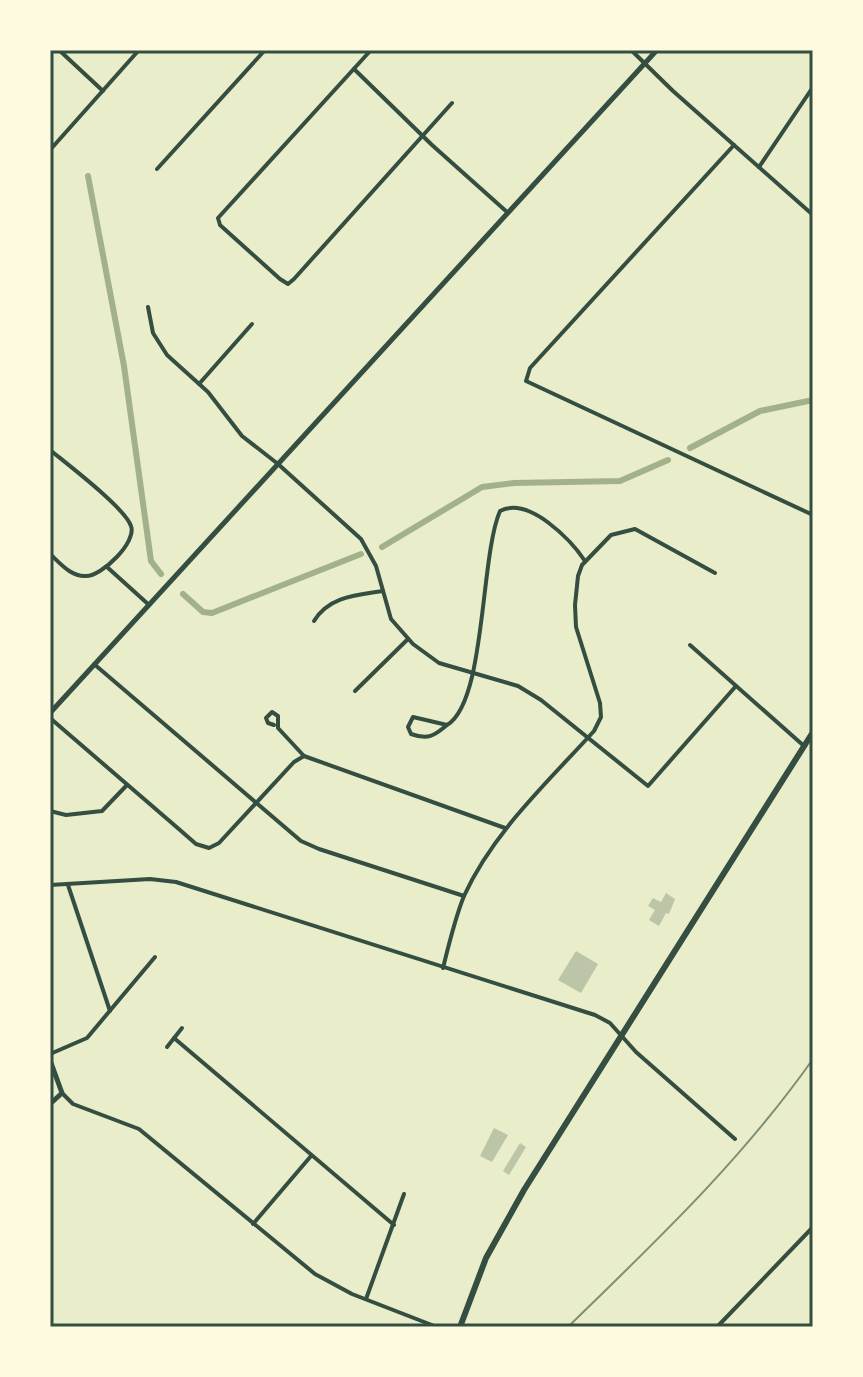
<svg xmlns="http://www.w3.org/2000/svg" width="863" height="1377" font-family="Mulish,sans-serif">
  <style>
    .lines { fill: none; stroke-linecap: round; stroke-linejoin: round }
    .canal { stroke: #a3b18a; stroke-width: 6 }
    .building { fill: #bcc5a7 }
    .minor { stroke: #344e41; stroke-width: 4 }
    .tertiary { stroke: #344e41; stroke-width: 5 }
    .secondary { stroke: #344e41; stroke-width: 5 }
    .trunk { stroke: #344e41; stroke-width: 6 }
    .rail { stroke: #7c8e77; stroke-width: 2 }
    .neatline { fill: none; stroke: #344e41; stroke-width: 3 }
  </style>
  <rect width="100%" height="100%" fill="#e9edc9"/>
  <g class="lines">
    <g class="canal">
      <path d="M88 176 124 366 151 561 161 574"/>
      <path d="M690 448 760 411 813 400"/>
      <path d="M382 547 482 487 514 483 620 481 668 460"/>
      <path d="M183 594 203 612 212 613 361 554"/>
    </g>
  </g>
  <g class="building">
    <path d="M666 893 675 899 669 914 666 913 659 926 649 920 655 910 648 906 653 898 661 902Z"/>
    <path d="M576 951 598 964 581 993 558 980Z"/>
    <path d="M494 1128 508 1135 492 1162 480 1156Z"/>
    <path d="M520 1143 526 1147 509 1175 503 1171Z"/>
  </g>
  <g class="lines">
    <g class="minor">
      <path d="M59 50 103 91"/>
      <path d="M371 50 218 218 220 225 280 279 288 284 294 279 452 103"/>
      <path d="M631 50 673 91 813 215"/>
      <path d="M354 69 432 145 507 212"/>
      <path d="M734 145 530 368 526 381 813 515"/>
      <path d="M50 150 139 50"/>
      <path d="M759 167 813 87"/>
      <path d="M157 169 265 50"/>
      <path d="M148 307 153 333 167 355 208 392 242 436 278 464 361 539 376 566 391 619 413 644 439 663 518 686 541 700 648 786 736 686"/>
      <path d="M199 384 252 324"/>
      <path d="M50 450C67 464 125 508 131 526 137 542 102 576 86 576 71 577 60 563 50 554"/>
      <path d="M107 567 148 604"/>
      <path d="M314 621C329 596 357 595 383 591"/>
      <path d="M690 645 804 746"/>
      <path d="M94 664 301 841 319 849 464 896"/>
      <path d="M355 691 408 639"/>
      <path d="M50 718 180 830 196 844 209 848 219 843 294 762 304 756"/>
      <path d="M274 725 268 723 266 718 272 712 278 716V728L304 756"/>
      <path d="M447 725C434 736 428 740 411 734L408 727 413 717 447 725C486 702 480 557 500 511 529 496 571 540 585 561"/>
      <path d="M304 756 505 828"/>
      <path d="M50 811 66 815 102 811 127 785"/>
      <path d="M50 885 150 879 176 882 595 1015 610 1023 636 1052 735 1139"/>
      <path d="M68 885 110 1011"/>
      <path d="M443 968C449 944 455 918 464 896 493 832 548 782 594 731L601 717 600 703 576 627 575 605 578 576 582 565 611 535 635 529 715 573"/>
      <path d="M174 1038 394 1225"/>
      <path d="M167 1047 182 1028"/>
      <path d="M50 1054 87 1038 155 957"/>
      <path d="M62 1093 73 1104 139 1129 315 1274 352 1294 437 1327"/>
      <path d="M253 1224 311 1156"/>
      <path d="M366 1299 404 1194"/>
      <path d="M717 1327 813 1227"/>
    </g>
    <path class="tertiary" d="M50 713 657 50"/>
    <path class="secondary" d="M50 1060 62 1093 50 1104"/>
    <path class="trunk" d="M460 1327 486 1258 524 1190 813 732"/>
    <path class="rail" d="M568 1327C657 1240 741 1161 813 1059"/>
  </g>
  <rect width="863" height="1377" fill="none" stroke="#fefae0" stroke-width="104"/>
  <rect x="52" y="52" width="759" height="1273" class="neatline"/>
</svg>
